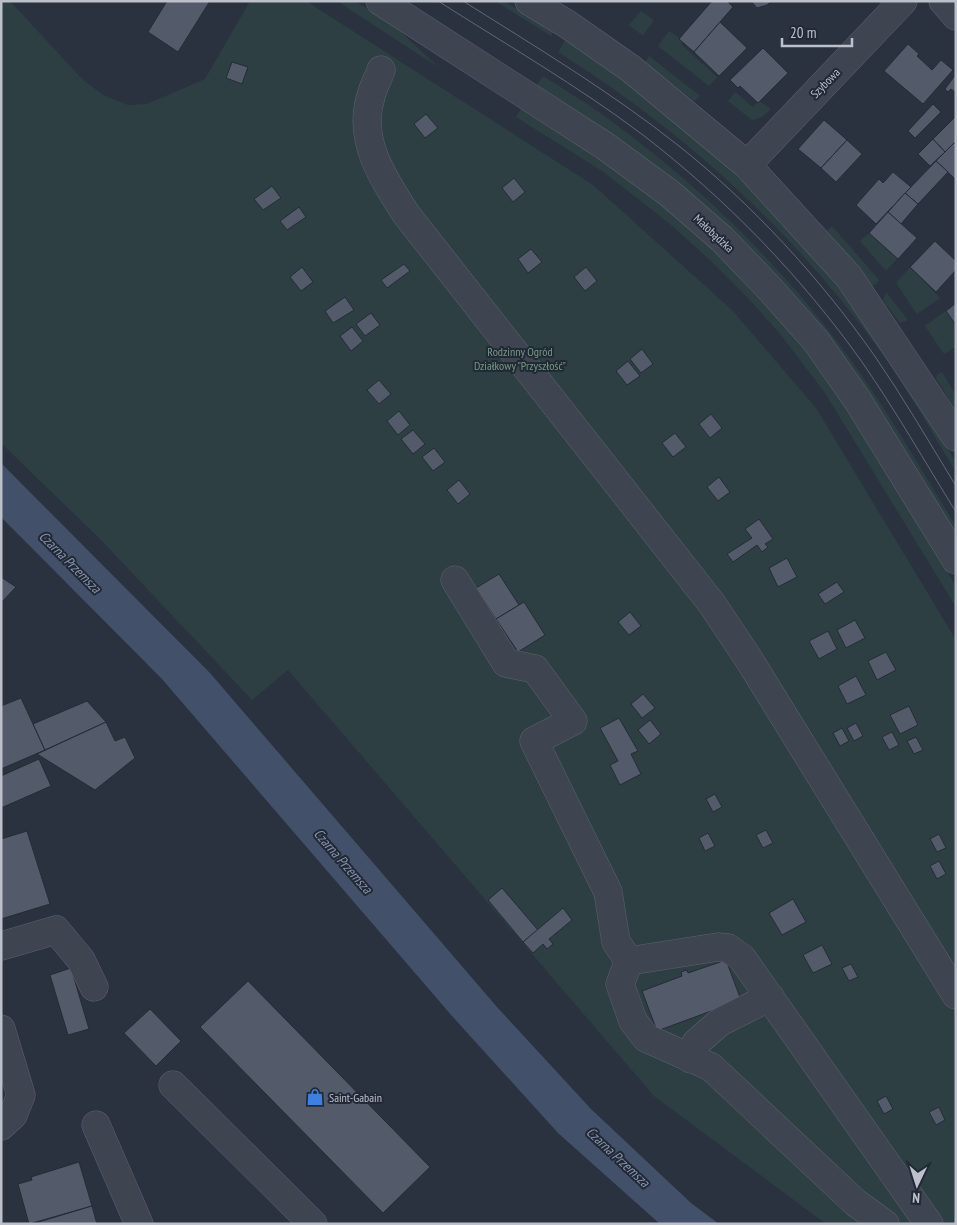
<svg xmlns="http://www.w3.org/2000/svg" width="957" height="1225" font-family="'PT Sans Narrow',sans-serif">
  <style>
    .green { fill: #2d3f42 }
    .water { fill: #435069 }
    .building { fill: #535b6b; stroke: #242b38 }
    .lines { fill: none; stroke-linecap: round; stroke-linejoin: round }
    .minor-casing { stroke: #5c626e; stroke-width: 29 }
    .minor { stroke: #3e4450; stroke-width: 28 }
    .tram { stroke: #606877; stroke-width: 1 }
    .labels { text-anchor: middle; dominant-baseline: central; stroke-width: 4; stroke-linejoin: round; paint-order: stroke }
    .street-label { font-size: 12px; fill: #bbc0ca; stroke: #222936 }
    .park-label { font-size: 12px; fill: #74997f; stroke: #222936 }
    .poi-label { font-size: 12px; fill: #bbc0ca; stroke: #222936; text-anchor: start }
    .water-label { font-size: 14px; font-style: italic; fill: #8694ae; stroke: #222936 }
  </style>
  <rect width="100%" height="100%" fill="#2a3240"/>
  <g class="green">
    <path d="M1 1H10L83 80 105 96 128 105 147 104 205 79 250 1H306L593 185 733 311 816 408 956 640V1224H826L654 1096 288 670 252 700 101 540 1 443Z"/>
    <path d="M337 1H355L399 30 438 67Z"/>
    <path d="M495 1H504L553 31 551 36Z"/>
    <path d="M641 11 654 20 643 36 629 25Z"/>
    <path d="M669 31 683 40 681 44 717 77 709 86 658 46Z"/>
    <path d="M566 39C669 110 770 193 845 294 885 348 921 405 956 462V472C931 431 907 388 879 349 790 228 685 132 558 52Z"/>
    <path d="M649 56 700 96 694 101 645 63Z"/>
    <path d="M543 76C562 88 582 100 600 113 691 178 772 255 839 344 883 402 918 465 956 526V536L818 324 780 280 740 238 668 176 621 141 536 86Z"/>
    <path d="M735 92 753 107 759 101 771 109 762 117 752 120 728 101Z"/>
    <path d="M521 109 525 110 624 175 692 229 726 260 792 332 821 369 894 483 956 586V607L825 393 781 335 748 298 711 261 670 224 633 195 602 171 516 117Z"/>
    <path d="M832 226 879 280 876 284 872 286 827 231Z"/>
    <path d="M869 233 898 258 886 271 860 241Z"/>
    <path d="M910 267 940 298 917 314 896 283Z"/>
    <path d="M886 292 908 320 900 323 883 300Z"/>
    <path d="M946 311 956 326V347L944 354 925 326Z"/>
    <path d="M942 372 956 395V411L936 378 937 375Z"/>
  </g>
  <path class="water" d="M1 463 210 673 497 1007 591 1109 691 1203 719 1224H660L558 1133 452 1016 162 679 1 517Z"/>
  <g class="building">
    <path d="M167 1H210L178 52 148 32Z"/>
    <path d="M712 1H727L733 7 694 52 679 39Z"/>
    <path d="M751 1H772L767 5 757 8Z"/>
    <path d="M720 22 747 48 719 76 694 52Z"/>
    <path d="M908 44 919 54 917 56 932 70 941 60 953 70 923 104 884 71Z"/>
    <path d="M763 48 788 73 758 103 740 86 738 88 730 80Z"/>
    <path d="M232 62 248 67 242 84 226 78Z"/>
    <path d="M956 74V93L951 89 948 92 945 89Z"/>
    <path d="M933 104 941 112 915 138 908 131Z"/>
    <path d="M426 114 438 128 425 138 414 124Z"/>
    <path d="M956 116V141L945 152 933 139Z"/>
    <path d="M824 120 847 140 821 168 798 149Z"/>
    <path d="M933 139 945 152 930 166 918 154Z"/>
    <path d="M847 140 862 154 836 182 821 168Z"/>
    <path d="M954 143 956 145V180L936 161Z"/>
    <path d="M936 161 948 172 918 204 905 193Z"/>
    <path d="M893 172 911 187 876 224 856 205 879 179 883 183Z"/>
    <path d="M514 178 525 192 513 202 502 188Z"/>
    <path d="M272 186 281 198 263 210 254 199Z"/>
    <path d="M905 193 918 204 901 224 888 212Z"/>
    <path d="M299 207 306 217 287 230 280 221Z"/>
    <path d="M888 212 917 238 898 259 869 233Z"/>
    <path d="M935 241 956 261V270L936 292 910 267Z"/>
    <path d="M531 249 542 262 528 273 518 259Z"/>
    <path d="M404 264 410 271 387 288 381 280Z"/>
    <path d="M302 267 313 282 301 291 290 277Z"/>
    <path d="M586 267 597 281 585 291 574 277Z"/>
    <path d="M345 297 354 310 333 323 325 311Z"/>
    <path d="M956 303V325L946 311Z"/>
    <path d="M371 313 380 325 365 336 356 324Z"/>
    <path d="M352 327 363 341 351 351 340 336Z"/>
    <path d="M642 349 653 364 641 373 630 359Z"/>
    <path d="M628 361 640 376 627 385 616 371Z"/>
    <path d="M379 380 391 394 379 404 367 390Z"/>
    <path d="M399 411 410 425 398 435 387 421Z"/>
    <path d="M711 414 722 428 710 438 699 424Z"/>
    <path d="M413 430 425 444 413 454 401 439Z"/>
    <path d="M675 433 686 447 673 457 662 443Z"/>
    <path d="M434 448 445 462 433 471 422 457Z"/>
    <path d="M719 477 730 492 718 501 707 487Z"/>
    <path d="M459 480 470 494 458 504 447 490Z"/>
    <path d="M759 519 773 539 765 544 768 547 762 552 757 545 733 562 727 554 752 538 745 529Z"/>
    <path d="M787 558 797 577 778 587 769 568Z"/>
    <path d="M499 574 519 605 496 619 476 588Z"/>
    <path d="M1 577 16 587 1 603Z"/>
    <path d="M837 582 844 592 825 604 818 594Z"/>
    <path d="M524 602 545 635 518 652 496 619Z"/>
    <path d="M630 612 641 626 629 635 618 622Z"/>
    <path d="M855 620 865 638 846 648 837 630Z"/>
    <path d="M828 631 837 649 819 659 809 641Z"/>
    <path d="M886 652 896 670 877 680 868 661Z"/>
    <path d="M856 676 866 695 847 704 838 686Z"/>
    <path d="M643 694 655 708 642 718 631 704Z"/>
    <path d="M21 698 45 750 1 769V706Z"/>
    <path d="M87 701 106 722 45 750 33 724Z"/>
    <path d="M909 706 918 725 900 734 890 715Z"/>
    <path d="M619 718 638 751 631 754 641 774 620 785 610 765 618 761 600 728Z"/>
    <path d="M650 720 661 734 649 744 638 730Z"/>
    <path d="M106 722 115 741 125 737 135 758 95 790 37 754Z"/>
    <path d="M856 723 863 736 854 741 847 728Z"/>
    <path d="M842 728 849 741 840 746 833 733Z"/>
    <path d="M892 732 899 745 889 750 882 737Z"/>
    <path d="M916 737 923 750 914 754 907 741Z"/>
    <path d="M39 759 51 786 1 808V776Z"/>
    <path d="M715 794 722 807 713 812 706 799Z"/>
    <path d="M766 830 773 843 763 848 756 835Z"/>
    <path d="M27 831 50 904 1 919V839Z"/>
    <path d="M708 833 715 846 705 851 699 838Z"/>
    <path d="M939 834 946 848 937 852 930 839Z"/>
    <path d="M939 861 946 874 937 879 930 866Z"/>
    <path d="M502 888 538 930 523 942 488 900Z"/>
    <path d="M793 899 806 922 782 935 769 913Z"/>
    <path d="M563 908 572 920 549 939 553 944 547 949 543 944 533 953 523 942Z"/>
    <path d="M822 945 832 964 813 973 803 955Z"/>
    <path d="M726 960 741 1000 657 1031 642 991 682 976 681 972 687 970 688 973Z"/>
    <path d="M851 964 858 977 849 981 842 968Z"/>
    <path d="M71 968 89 1029 68 1035 50 975Z"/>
    <path d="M248 981 430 1167 383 1213 200 1027Z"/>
    <path d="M150 1009 181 1041 156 1066 124 1033Z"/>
    <path d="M886 1096 893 1109 884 1114 877 1101Z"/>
    <path d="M939 1107 945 1120 936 1125 929 1112Z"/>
    <path d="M79 1162 92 1206 29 1224 18 1184 32 1180 31 1177Z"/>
    <path d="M92 1206 97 1224H32Z"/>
  </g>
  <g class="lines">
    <g class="minor-casing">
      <g id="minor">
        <path d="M380 1 605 146 669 193 722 239 770 289 816 341 858 401 956 560"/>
        <path d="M529 1 567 24 630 68 747 165 849 277 956 437"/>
        <path d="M943 1 956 16"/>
        <path d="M381 70C378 79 373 87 371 96 357 140 383 178 406 214L712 604 748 658 956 995"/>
        <path d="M747 165 903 1"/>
        <path d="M455 580 506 663 535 669 573 721 534 741 608 892 616 942 629 961"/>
        <path d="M1 946 56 930 81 960 94 987"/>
        <path d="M1 1029 21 1095 13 1115 1 1126"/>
        <path d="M691 1059 696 1043 720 1022 770 997"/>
        <path d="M173 1085 313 1224"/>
        <path d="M96 1125 139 1224"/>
        <path d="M885 1224 856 1203 711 1067 646 1038 633 1021 620 984 629 961 718 947 728 948 742 958 929 1224"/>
      </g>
    </g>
    <use href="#minor" class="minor"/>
    <g class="tram">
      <path d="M438 1C507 45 578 86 643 135 726 199 801 276 862 362 896 411 925 462 956 512"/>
      <path d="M463 1C536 47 611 92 679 146 753 205 819 277 874 355 903 397 929 442 956 486"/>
    </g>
  </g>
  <defs>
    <g id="shop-bare" transform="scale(1.35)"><path d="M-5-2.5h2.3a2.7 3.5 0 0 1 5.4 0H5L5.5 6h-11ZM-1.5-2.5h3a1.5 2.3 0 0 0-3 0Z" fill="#3f7fe0" stroke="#222936" stroke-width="2.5" paint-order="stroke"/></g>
  </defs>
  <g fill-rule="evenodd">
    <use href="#shop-bare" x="315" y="1097"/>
  </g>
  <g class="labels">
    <g class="street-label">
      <text transform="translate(825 83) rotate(-46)">Szybowa</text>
      <text transform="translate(714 233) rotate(43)">Małobądzka</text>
    </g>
    <g class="park-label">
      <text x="520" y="351">Rodzinny Ogród<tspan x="520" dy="14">Działkowy "Przyszłość"</tspan></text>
    </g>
    <g class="poi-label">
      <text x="329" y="1097">Saint-Gabain</text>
    </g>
    <g class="water-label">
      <text transform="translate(70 562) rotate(45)">Czarna Przemsza</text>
      <text transform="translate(343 861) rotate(49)">Czarna Przemsza</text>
      <text transform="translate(618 1157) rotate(43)">Czarna Przemsza</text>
    </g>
  </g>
  <rect width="957" height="1225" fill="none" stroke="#bbc0ca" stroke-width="5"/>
  <g transform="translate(917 1185) rotate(184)" stroke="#222936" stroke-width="4" paint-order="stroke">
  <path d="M0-4L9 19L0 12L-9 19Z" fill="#bbc0ca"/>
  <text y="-8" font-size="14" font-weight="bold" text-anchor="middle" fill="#bbc0ca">N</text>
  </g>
  <path d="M782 38v8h70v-8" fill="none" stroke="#bbc0ca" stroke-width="2.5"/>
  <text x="790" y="38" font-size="15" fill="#bbc0ca" stroke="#222936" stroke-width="4" paint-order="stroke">20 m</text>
</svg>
